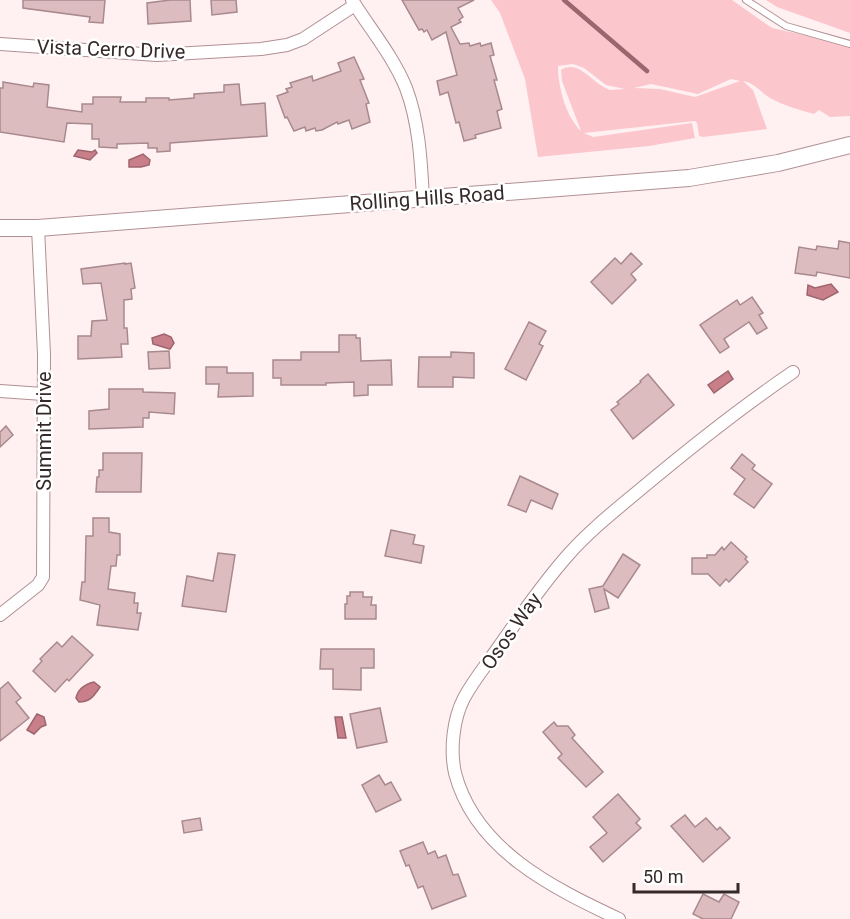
<svg xmlns="http://www.w3.org/2000/svg" width="850" height="919" font-family="Roboto,sans-serif">
  <style>
    .green { fill: #fcc6cd; fill-rule: evenodd }
    .water { fill: #c97f8a; stroke: #9d656d; stroke-width: 1.5 }
    .lines { fill: none; stroke-linecap: round; stroke-linejoin: round }
    .stream { stroke: #9d656d; stroke-width: 4.5 }
    .building { fill: #ddbcc0; stroke: #a8898d; stroke-width: 1.5 }
    .lane-casing { stroke: #b09094; stroke-width: 8 }
    .street-casing { stroke: #b09094; stroke-width: 14 }
    .secondary-casing { stroke: #b09094; stroke-width: 18 }
    .lane { stroke: #fff; stroke-width: 6 }
    .street { stroke: #fff; stroke-width: 12 }
    .secondary { stroke: #fff; stroke-width: 16 }
    .labels { text-anchor: middle; dominant-baseline: central; stroke-width: 5; stroke-linejoin: round; paint-order: stroke }
    .street-label { font-size: 20px; fill: #36292a; stroke: #fff }
  </style>
  <rect width="100%" height="100%" fill="#fff1f2"/>
  <g class="green">
    <path d="M491 0H732L772 28 850 45V116L830 117 819 110 814 114C800 110 785 106 772 99 761 93 755 83 743 81L753 90 767 129 703 137 699 136 697 123 695 121 584 133 593 137 692 123 695 138 649 146 538 157 525 79 500 13ZM573 64 584 68 606 85 625 89C621 89 615 90 611 90 593 86 580 58 561 70L562 81 581 131C566 117 558 87 558 66ZM731 79 740 81 695 97 660 89 634 88 651 84 698 94Z"/>
    <path d="M766 0H850V33L777 7Z"/>
  </g>
  <g class="water">
    <path d="M78 150 92 152 95 150 97 153 90 160 74 156Z"/>
    <path d="M143 154 150 160 149 165 141 167H129V160Z"/>
    <path d="M831 284 838 292 823 300 807 295 808 285 815 288Z"/>
    <path d="M164 334 171 337 174 343 170 349 153 344 152 338Z"/>
    <path d="M728 371 733 379 714 393 708 385Z"/>
    <path d="M94 682 100 687C94 696 90 702 79 702L76 698C78 689 86 684 94 682Z"/>
    <path d="M37 714 44 717 46 725 41 727 34 734 27 730Z"/>
    <path d="M342 717 346 738H338L335 717Z"/>
  </g>
  <g class="lines">
    <path class="stream" d="M564 0 647 71"/>
  </g>
  <g class="building">
    <path d="M23 0H105L103 23 89 22 90 17 23 8Z"/>
    <path d="M170 0H190L191 21 148 24 147 3Z"/>
    <path d="M211 0H236L237 12 212 15Z"/>
    <path d="M402 0H474L458 8 463 17 459 20 461 22 451 27 460 44 469 43 470 46 480 43 481 46 491 43 494 55 490 56 497 80H494L502 109 497 111 501 128 475 135 476 138 464 141 459 122 456 123 448 92 440 95 437 81 457 75 446 32 432 40 427 30 424 32 422 29 419 30Z"/>
    <path d="M354 57 364 79 360 80 369 103 366 104 370 122 352 129 349 120 338 124 337 122 322 130 316 131 315 128 306 131 305 127 294 131 287 117 285 118 277 96 288 92 286 89 292 87 290 83 312 76 313 81 341 71 338 63Z"/>
    <path d="M3 82 33 87 34 83 49 85 47 107 82 112V104H93V97H121L120 102H146V98H169V100L194 98V94L224 92V85L239 84 241 105 265 103 267 136 170 143V151L157 152V148H148V143L117 144V148L99 147V139H92V124L67 123 64 142 0 132V88H3Z"/>
    <path d="M839 241 850 243V278L817 272 816 276 795 273 799 247 816 250 817 246 838 249Z"/>
    <path d="M631 253 642 264 631 274 636 280 612 304 591 282 615 258 621 264Z"/>
    <path d="M125 263V264L131 263 135 288 131 289 132 299 124 300V328H127L128 344H121L122 357 78 359V336H91L92 321 107 320 101 283 83 284 81 269Z"/>
    <path d="M752 297 763 313 759 315 767 328 757 334 749 322 724 339 729 347 720 353 700 325 737 300 740 305Z"/>
    <path d="M529 322 546 331 539 344 543 346 526 380 505 369Z"/>
    <path d="M339 335H356V338H360L361 361 391 360 392 385H368V395L354 396V382L326 383V385H281V378H273V360H301V352H339Z"/>
    <path d="M169 351 170 368 149 369 148 352Z"/>
    <path d="M451 352 474 353V378L453 377V387H418L419 357H451Z"/>
    <path d="M206 367H227V373H253V396L218 397 219 384H206Z"/>
    <path d="M648 374 674 405 633 439 611 410 619 404 617 402 641 382 640 381Z"/>
    <path d="M109 389H143V392L175 393 174 414 149 412V418H143V427L89 429V411L109 409Z"/>
    <path d="M6 426 13 435 0 447V432Z"/>
    <path d="M103 453H142L141 492H96L97 477H99V470H103Z"/>
    <path d="M742 454 755 465 752 469 772 484 754 508 734 494 745 479 731 468Z"/>
    <path d="M520 476 558 494 552 509 531 500 526 512 508 505Z"/>
    <path d="M93 518H109V532L120 534V555H117L116 566H111L108 589 135 593 134 603H138L137 613H141L138 630 97 625 100 605 80 600 82 582H85L86 536H93Z"/>
    <path d="M391 530 415 535 413 544 424 546 421 563 385 556Z"/>
    <path d="M731 542 747 557 745 559 748 562 729 582 726 579 720 586 708 574H692V558H707V555H715L722 547 724 550Z"/>
    <path d="M218 553 235 555 226 612 182 606 187 576 213 581Z"/>
    <path d="M623 554 640 565 618 598 604 589 609 608 595 612 589 589 603 586Z"/>
    <path d="M350 592H363V597H372L371 605H376V619H345V604H347V596H350Z"/>
    <path d="M72 636 93 655 69 681 67 679 55 692 33 671 42 661 40 659 57 642 62 647Z"/>
    <path d="M321 649H374V668H361V690L333 689V669H320Z"/>
    <path d="M8 682 21 698 16 702 29 718 0 741V689Z"/>
    <path d="M380 708 387 742 357 748 350 714Z"/>
    <path d="M554 722 557 726H568L575 735 572 738 603 772 586 787 558 758 562 754 543 732Z"/>
    <path d="M379 775 385 785 391 782 401 800 376 812 362 785Z"/>
    <path d="M618 794 640 819 636 823 641 828 603 862 590 847 607 833 593 817Z"/>
    <path d="M685 815 695 827 706 818 717 830 720 827 730 838 703 862 671 826Z"/>
    <path d="M200 818 202 830 184 833 182 821Z"/>
    <path d="M423 842 428 854 435 851 438 858 446 855 453 875 458 874 466 896 432 909 423 886 418 888 409 865 406 866 400 851Z"/>
    <path d="M703 894 719 902 724 894 739 902 731 919H703L693 914Z"/>
  </g>
  <g class="lines">
    <g class="lane-casing">
      <path id="lane" d="M746 0 786 26 850 44"/>
    </g>
    <g class="street-casing">
      <g id="street">
        <path d="M352 0C370 29 393 56 406 88 419 122 421 161 423 198"/>
        <path d="M0 44 157 55 261 49 287 45 303 39 355 5"/>
        <path d="M0 391 43 394"/>
        <path d="M0 615 38 585 43 577 44 354 38 228"/>
        <path d="M619 919C553 888 475 850 455 773 450 750 453 719 464 698 474 679 488 663 500 645 522 614 543 583 568 555 590 530 617 509 642 488 691 447 740 408 793 372"/>
      </g>
    </g>
    <g class="secondary-casing">
      <path id="secondary" d="M0 228H38L689 178 778 163 850 145"/>
    </g>
    <use href="#lane" class="lane"/>
    <use href="#street" class="street"/>
    <use href="#secondary" class="secondary"/>
  </g>
  <g class="labels">
    <g class="street-label">
      <text transform="translate(111 49) rotate(2)">Vista Cerro Drive</text>
      <text transform="translate(427 198) rotate(-4)">Rolling Hills Road</text>
      <text transform="translate(44 431) rotate(-90)">Summit Drive</text>
      <text transform="translate(511 631) rotate(-55)">Osos Way</text>
    </g>
  </g>
  <path d="M634 883v9h104v-9" fill="none" stroke="#36292a" stroke-width="3"/>
  <text x="643" y="883" font-size="18" fill="#36292a" stroke="#ffffff" stroke-width="4.5" paint-order="stroke">50 m</text>
</svg>
